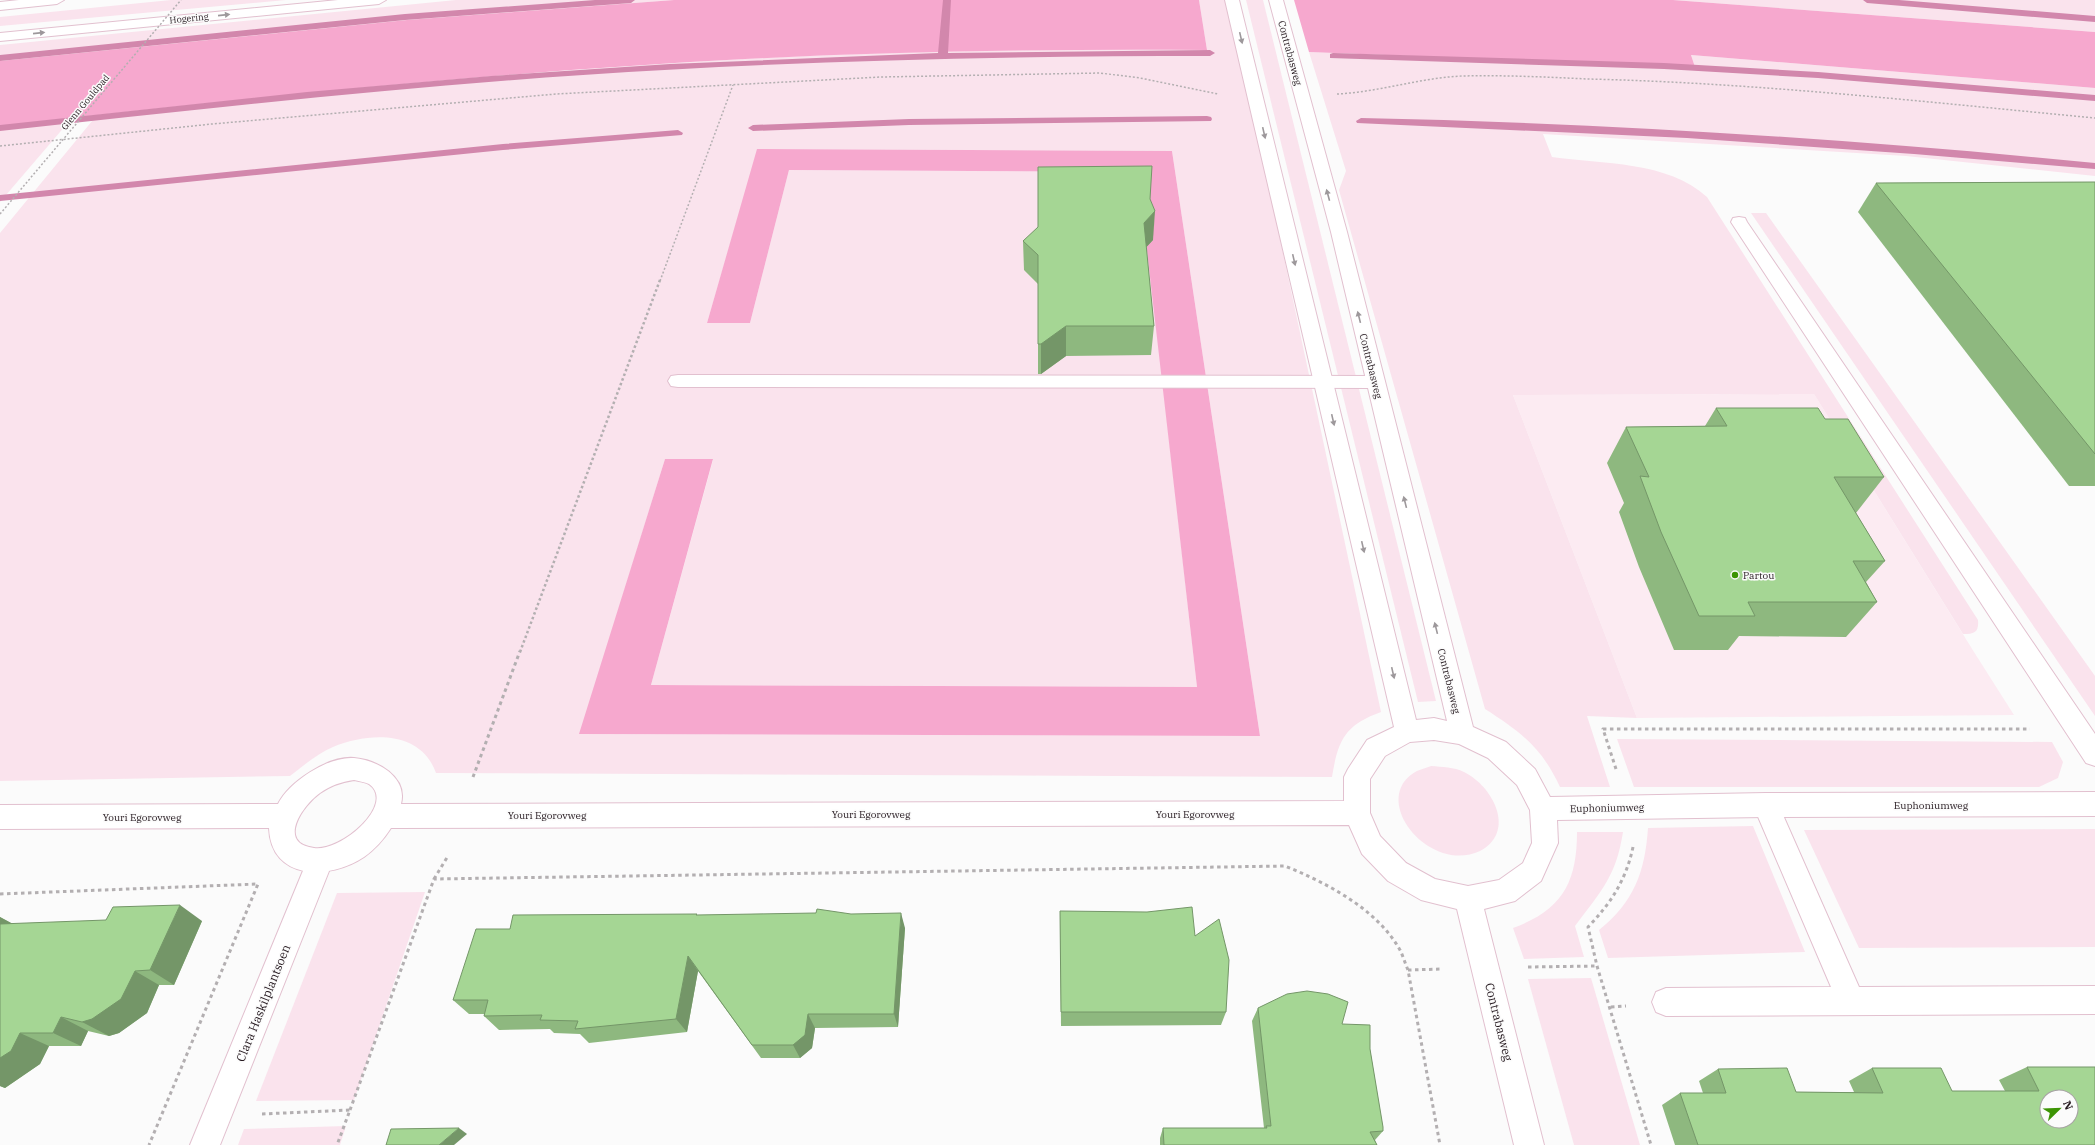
<svg xmlns="http://www.w3.org/2000/svg" width="2095" height="1145" font-family="'IBM Plex Serif',serif">
  <style>
    .built { fill: #fcebf2 }
    .green { fill: #fae3ed; fill-rule: evenodd }
    .forest { fill: #f6a8ce }
    .lines { fill: none; stroke-linecap: round; stroke-linejoin: round }
    .stream { fill: #d287ac; fill-rule: evenodd }
    .service-casing { stroke: #e2c0cf; stroke-width: 2 }
    .minor-casing { stroke: #e2c0cf; stroke-width: 2 }
    .tertiary-casing { stroke: #e2c0cf; stroke-width: 2 }
    .trunk-casing { stroke: #e2c0cf; stroke-width: 2 }
    .path-far2 { stroke: #b3afb1; stroke-width: 1.5; stroke-dasharray: 2 2; stroke-linecap: butt }
    .path-far1 { stroke: #b3afb1; stroke-width: 2.5; stroke-dasharray: 2.5 2.5; stroke-linecap: butt }
    .path { stroke: #b3afb1; stroke-width: 3; stroke-dasharray: 3.5 3.5; stroke-linecap: butt }
    .service { fill: #fff; fill-rule: evenodd }
    .minor { fill: #fff; fill-rule: evenodd }
    .tertiary { fill: #fff; fill-rule: evenodd }
    .trunk { fill: #fff; fill-rule: evenodd }
    .path-bridge { stroke: #b3afb1; stroke-width: 1.5; stroke-dasharray: 2 2; stroke-linecap: butt }
    .wall { fill: #8eb87f }
    .shaded-wall { fill: #749668 }
    .building { fill: #a5d694; stroke: #749668; fill-rule: evenodd }
    .oneway { fill: #9d989b }
    .poi-dot { fill: #3c9404; stroke: #fbfbfb; stroke-width: 1.5 }
    .labels { text-anchor: middle; dominant-baseline: central; stroke-width: 3; stroke-linejoin: round; paint-order: stroke }
    .far-street-label { font-size: 9px; fill: #261a20; stroke: #fbfbfb }
    .street-label { font-size: 10px; fill: #261a20; stroke: #fbfbfb }
    .poi-label { font-size: 10px; fill: #261a20; stroke: #fbfbfb; text-anchor: start }
    .near-street-label { font-size: 12px; fill: #261a20; stroke: #fbfbfb }
  </style>
  <rect width="100%" height="100%" fill="#fbfbfb"/>
  <path class="built" d="M1814 394 1974 652 2014 715 1637 718 1513 395Z"/>
  <g class="green">
    <path d="M171 0H286L0 26V17Z"/>
    <path d="M456 0H674L407 20 0 61V45Z"/>
    <path d="M1199 0H1229L1381 712C1345 725 1338 740 1332 777L436 773C421 730 369 732 333 747 317 754 304 765 290 776L0 781V233L97 115C312 92 527 71 743 59 897 50 1052 49 1207 50ZM758 149 1172 151 1260 736 580 734 665 459 713 460 651 685 1197 687 1139 172 789 170 750 323H707Z"/>
    <path d="M1246 0H1263L1436 701 1418 702Z"/>
    <path d="M1673 0H2095V32Z"/>
    <path d="M1309 52 1695 67 1691 55 2095 88V176L1906 156 1543 134 1552 157C1602 164 1668 161 1707 197L1978 620C1979 632 1975 634 1963 634L1814 394 1513 395 1637 718 1587 716 1610 787H1560C1542 748 1521 732 1485 709L1339 190 1346 171Z"/>
    <path d="M72 118 0 202V126Z"/>
    <path d="M1751 213H1766L2095 676V716Z"/>
    <path d="M1617 739 2052 742 2063 762 2058 778 2039 787H1634Z"/>
    <path d="M1431 766C1442 767 1454 767 1464 772 1493 786 1517 832 1480 851 1429 875 1367 798 1417 771 1421 769 1427 768 1431 766Z"/>
    <path d="M1753 826 1805 952 1608 958 1599 930C1634 902 1645 872 1648 828Z"/>
    <path d="M2095 829V947L1859 948 1804 830Z"/>
    <path d="M1577 832H1623C1616 877 1601 891 1575 926L1584 957 1524 959 1513 928C1562 910 1577 883 1577 832Z"/>
    <path d="M425 892 354 1100 256 1101 337 893Z"/>
    <path d="M1591 978 1640 1145H1574L1528 979Z"/>
    <path d="M346 1126 340 1145H238L244 1129Z"/>
  </g>
  <g class="forest">
    <path d="M674 0H1199L1207 50C1053 49 899 51 745 59 496 72 248 98 0 126V61L407 20Z"/>
    <path d="M1294 0H1673L2095 32V88L1691 55 1695 67 1309 52Z"/>
    <path d="M757 149 1172 151 1260 736 579 734 665 459H713L651 685 1197 687 1138 172 789 170 750 323H707Z"/>
  </g>
  <g class="lines">
    <g class="stream">
      <path d="M595 0H635L631 3 405 20 0 61V55L405 14Z"/>
      <path d="M943 0H951L948 53 1210 50 1215 53 1210 56C1001 56 792 61 583 75 388 88 194 110 0 131V125L307 92 491 76 670 64 938 53Z"/>
      <path d="M1863 0H1899L2095 16V22L1867 3Z"/>
      <path d="M1333 53 1664 63 1818 72 2095 95V101L1818 78 1664 69 1330 58V54Z"/>
      <path d="M1207 116 1211 117 1212 119 1211 121 909 125 753 131 748 128 753 125 909 119Z"/>
      <path d="M1361 118C1606 123 1851 139 2095 163V169L1914 154 1687 138 1357 123 1356 121Z"/>
      <path d="M678 130 683 133 682 135 503 150 0 201V195L503 144Z"/>
    </g>
    <g class="service-casing">
      <g id="service">
        <path d="M1739 217 1745 218 1747 222 2095 734V766L2086 763 1731 222 1733 218Z"/>
        <path d="M678 375 1375 376 1382 377 1385 382 1382 387 1375 388 678 387 671 386 668 381 671 376Z"/>
      </g>
    </g>
    <g class="minor-casing">
      <g id="minor">
        <path d="M1766 793 1775 797 1859 987 2095 986V1014L1666 1016 1656 1012 1652 1002 1656 992 1666 988 1831 987 1753 805 1757 797Z"/>
        <path d="M320 849 329 852 333 861 220 1145H190L307 861 311 852Z"/>
      </g>
    </g>
    <g class="tertiary-casing">
      <path id="tertiary" d="M1225 0H1239L1416 720 1434 718 1447 721 1331 232 1269 0H1283L1347 232 1473 727 1506 742 1535 769 1550 797 1766 793 2095 792V816L1766 817 1557 820 1558 843 1541 881 1515 901 1484 909 1544 1145H1514L1457 909 1421 900 1388 881 1362 854 1349 825 391 828C384 839 375 849 364 857 330 880 271 881 269 828L0 829V805L278 804C289 782 328 756 354 758 377 760 408 777 401 804L1344 801V777L1348 769 1367 740 1394 727ZM1434 740 1459 744 1488 758 1517 785 1530 810 1532 843 1523 863 1499 880 1468 886 1435 879 1406 863 1380 836 1370 813V779L1385 756 1410 742ZM354 780C358 781 365 782 369 784 397 804 341 852 314 848 276 843 303 805 320 793 331 785 341 782 354 780Z"/>
    </g>
    <g class="trunk-casing">
      <g id="trunk">
        <path d="M19 0H64L57 4 0 10V2Z"/>
        <path d="M338 0H386L379 4 0 41V33Z"/>
      </g>
    </g>
    <g class="path-far2">
      <path d="M1337 94C1379 92 1419 78 1462 76 1504 75 1546 77 1588 79 1758 83 1926 102 2095 118"/>
      <path d="M0 146 212 124 556 94 881 77 1100 73 1140 78 1218 94"/>
      <path d="M660 281 733 85"/>
    </g>
    <path class="path-far1" d="M520 652 660 280"/>
    <g class="path">
      <path d="M1616 769 1603 729H2030"/>
      <path d="M473 777 520 651"/>
      <path d="M1633 847C1626 880 1611 903 1588 927L1597 966 1651 1145"/>
      <path d="M434 879 448 856"/>
      <path d="M0 894 258 884 149 1145"/>
      <path d="M1528 967 1597 966"/>
      <path d="M1408 970 1443 969"/>
      <path d="M1611 1007 1626 1006"/>
      <path d="M350 1110 434 879 1285 866C1327 883 1377 909 1400 950 1403 956 1405 963 1408 970L1440 1145"/>
      <path d="M262 1114 350 1110 337 1145"/>
    </g>
    <use href="#service" class="service"/>
    <use href="#minor" class="minor"/>
    <use href="#tertiary" class="tertiary"/>
    <use href="#trunk" class="trunk"/>
    <path class="path-bridge" d="M0 214 181 0"/>
  </g>
  <g class="wall">
    <path d="M2095 182V486H2069L1858 212 1876 183Z"/>
    <path d="M1150 199 1153 240 1146 247 1154 326 1151 355 1066 356 1041 374H1038V284L1024 270 1023 241Z"/>
    <path d="M1716 408 1825 419 1884 477 1856 513 1885 561 1866 582 1877 602 1846 637 1739 636 1728 650H1674L1639 567 1619 512 1624 503 1607 463 1626 427 1705 426Z"/>
    <path d="M1060 911 1195 936 1226 1012 1221 1025 1061 1026Z"/>
    <path d="M698 915 905 928 898 1027 815 1028 812 1048 800 1058H761L698 971 687 1032 589 1043 580 1034 554 1033 550 1029 499 1030 484 1016V1014H469L453 1000 510 929Z"/>
    <path d="M0 917 12 924 202 921 174 985H159L147 1013 119 1033 109 1036 88 1031 81 1046H49L40 1064 5 1088 0 1086Z"/>
    <path d="M1258 1008 1342 1024 1370 1049 1383 1131 1375 1140 1377 1145H1160V1138L1163 1128H1264L1252 1021Z"/>
    <path d="M2027 1067 2095 1145H1675L1662 1105 1680 1093H1703L1699 1081 1718 1069 1796 1092H1854L1849 1081 1872 1068 1952 1091H2005L1999 1080Z"/>
  </g>
  <g class="shaded-wall">
    <path d="M1155 211 1153 240 1141 253 1144 223Z"/>
    <path d="M1066 326V356L1041 374V344Z"/>
    <path d="M180 905 202 921 174 985 150 970Z"/>
    <path d="M901 913 905 928 898 1027 894 1014Z"/>
    <path d="M0 917 17 926 0 935Z"/>
    <path d="M688 956 698 971 687 1032 676 1019Z"/>
    <path d="M135 971 159 985 147 1013 119 1033 109 1036 82 1022Z"/>
    <path d="M808 1014 815 1028 812 1048 800 1058 793 1045Z"/>
    <path d="M61 1017 88 1031 81 1046 53 1033Z"/>
    <path d="M20 1033 49 1046 40 1064 5 1088 0 1086V1058Z"/>
    <path d="M459 1128 467 1134 454 1145H439Z"/>
  </g>
  <g class="building">
    <path d="M1152 166 1150 199 1155 211 1144 223 1154 326H1066L1041 344H1038V255L1023 241 1038 227V167Z"/>
    <path d="M2095 182V454L1876 183Z"/>
    <path d="M1716 408H1818L1825 419H1848L1884 477H1834L1885 561H1853L1877 602H1748L1755 616H1699L1661 532 1640 476 1649 477 1626 427 1727 426Z"/>
    <path d="M180 905 150 970 135 971 121 999 92 1019 82 1022 61 1017 53 1033H20L11 1051 0 1058V924L106 920 113 907Z"/>
    <path d="M1192 907 1195 936 1219 919 1229 960 1226 1012H1061L1060 911 1147 912Z"/>
    <path d="M817 909 851 914 901 913 894 1014H808L805 1035 793 1045H752L688 956 676 1019 575 1029 578 1021 540 1020 542 1015 484 1016 488 1000H453L476 929H510L513 915 697 914 696 915 816 913Z"/>
    <path d="M1307 991 1328 994 1348 1002 1342 1024 1370 1025V1049L1383 1127V1131L1370 1132 1377 1145H1164L1163 1128H1267L1266 1126H1271L1258 1008 1287 994Z"/>
    <path d="M2027 1067H2095V1145H1698L1680 1093H1726L1718 1069 1787 1068 1796 1092 1883 1093 1872 1068H1941L1952 1091H2039ZM2047 1097H2071V1121H2047Z"/>
    <path d="M459 1128 439 1145H386L391 1129Z"/>
  </g>
  <defs><path id="oneway-solid" d="M-6-.8H1V-3.2L6.5 0L1 3.2V.8H-6Z"/></defs>
  <g class="oneway">
    <use href="#oneway-solid" transform="translate(224 15) rotate(-6)"/>
    <use href="#oneway-solid" transform="translate(39 33) rotate(-6)"/>
    <use href="#oneway-solid" transform="translate(1241 38) rotate(77)"/>
    <use href="#oneway-solid" transform="translate(1264 133) rotate(77)"/>
    <use href="#oneway-solid" transform="translate(1328 195) rotate(-105)"/>
    <use href="#oneway-solid" transform="translate(1294 260) rotate(77)"/>
    <use href="#oneway-solid" transform="translate(1359 317) rotate(-104)"/>
    <use href="#oneway-solid" transform="translate(1333 420) rotate(77)"/>
    <use href="#oneway-solid" transform="translate(1405 502) rotate(-104)"/>
    <use href="#oneway-solid" transform="translate(1363 547) rotate(77)"/>
    <use href="#oneway-solid" transform="translate(1436 628) rotate(-104)"/>
    <use href="#oneway-solid" transform="translate(1393 673) rotate(77)"/>
  </g>
  <circle class="poi-dot" cx="1735" cy="575" r="4"/>
  <g class="labels">
    <g class="far-street-label">
      <text transform="translate(189 18) rotate(-6)">Hogering</text>
      <text transform="translate(85 102) rotate(-50)">Glenn Gouldpad</text>
    </g>
    <g class="street-label">
      <text transform="translate(1290 53) rotate(75)">Contrabasweg</text>
      <text transform="translate(1371 366) rotate(76)">Contrabasweg</text>
      <text transform="translate(1449 681) rotate(76)">Contrabasweg</text>
      <text x="1931" y="805">Euphoniumweg</text>
      <text transform="translate(1607 808) rotate(-1)">Euphoniumweg</text>
      <text x="871" y="814">Youri Egorovweg</text>
      <text x="1195" y="814">Youri Egorovweg</text>
      <text x="547" y="815">Youri Egorovweg</text>
      <text x="142" y="817">Youri Egorovweg</text>
    </g>
    <g class="poi-label">
      <text x="1743" y="575">Partou</text>
    </g>
    <g class="near-street-label">
      <text transform="translate(263 1003) rotate(-68)">Clara Haskilplantsoen</text>
      <text transform="translate(1499 1022) rotate(76)">Contrabasweg</text>
    </g>
  </g>
  <g transform="translate(2059 1109) rotate(67)"><circle r="19" fill="#fbfbfb" stroke="#a6a1a3"/>
  <path d="M0-3L7 15L0 10L-7 15Z" fill="#3c9404"/>
  <text y="-6" font-size="11" font-weight="bold" text-anchor="middle" fill="#261a20">N</text>
  </g>
</svg>
